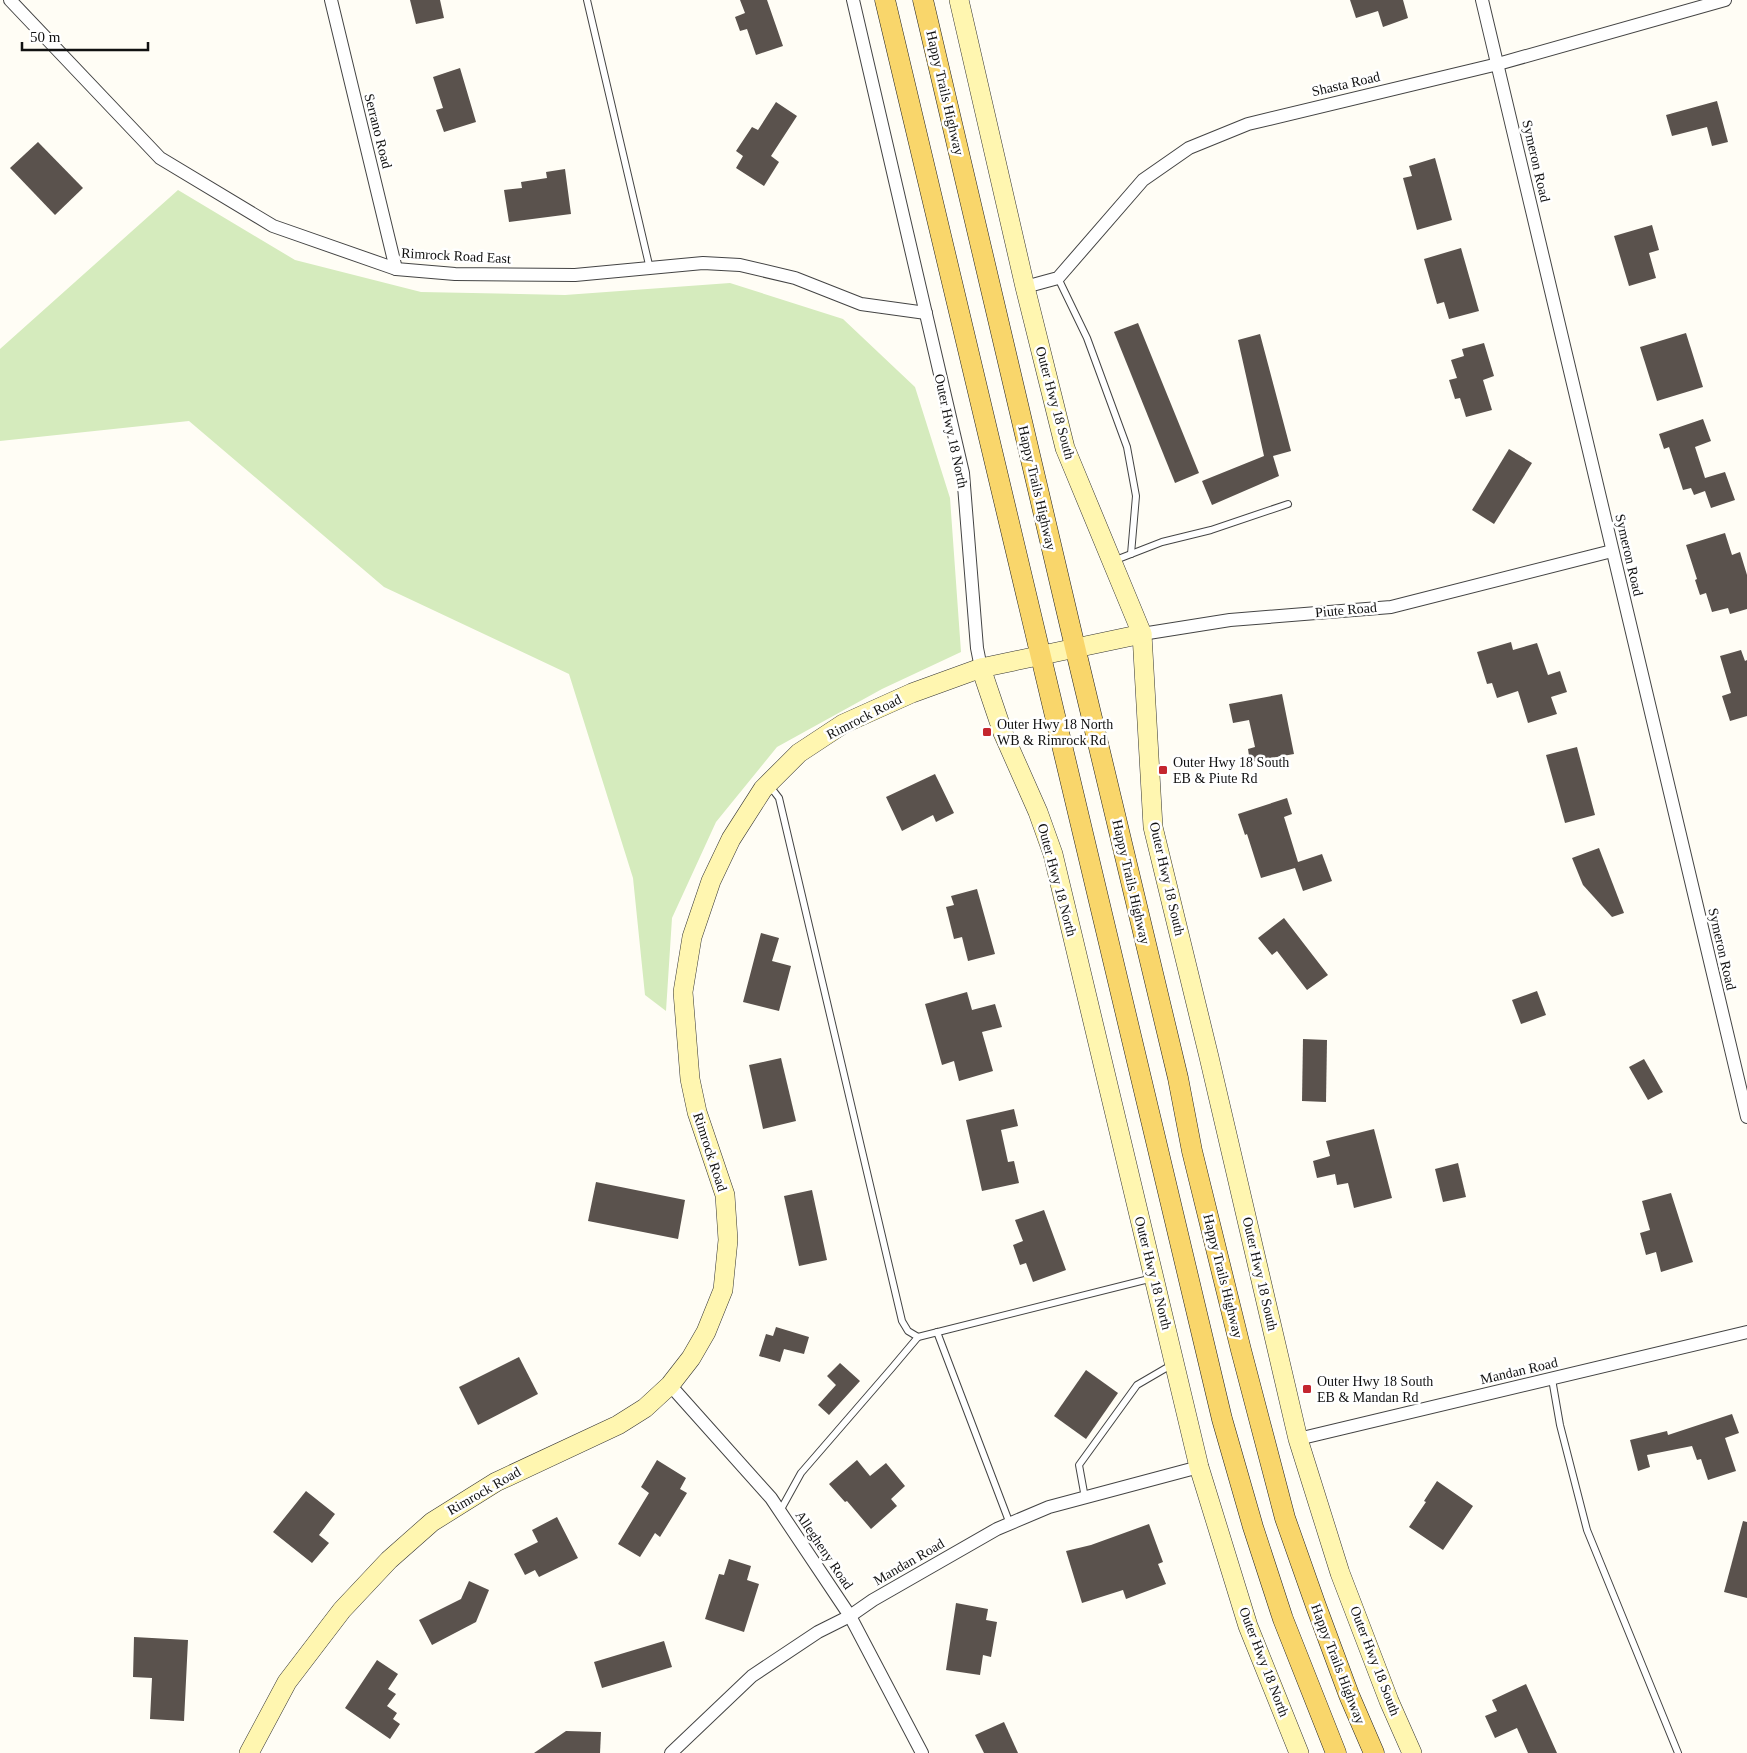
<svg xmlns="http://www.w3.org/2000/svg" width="1747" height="1753" font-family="Georgia,serif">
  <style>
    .green { fill: #d5ebbd }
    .building { fill: #5a524d }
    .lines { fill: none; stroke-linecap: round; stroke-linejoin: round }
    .lane-casing { stroke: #444; stroke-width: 8 }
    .street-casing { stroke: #444; stroke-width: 14 }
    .secondary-casing { stroke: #333; stroke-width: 20 }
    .primary-casing { stroke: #222; stroke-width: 21 }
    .lane { stroke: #fff; stroke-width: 6 }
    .street { stroke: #fff; stroke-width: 12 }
    .secondary { stroke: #fff6b0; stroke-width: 19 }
    .primary { stroke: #f9d66b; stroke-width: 20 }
    .poi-dot { fill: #c4262e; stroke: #fff; stroke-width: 2 }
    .labels { text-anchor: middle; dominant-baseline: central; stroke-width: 5; stroke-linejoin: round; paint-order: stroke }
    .street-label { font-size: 14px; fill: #111; stroke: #fff }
    .poi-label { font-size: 14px; fill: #111; stroke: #fff; text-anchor: start }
  </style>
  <rect width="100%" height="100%" fill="#fffdf5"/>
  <path class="green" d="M178 190 295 260 421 292 565 295 730 283 843 319 915 387 950 498 961 652 882 689 777 747 716 822 672 918 666 1011 645 995 633 878 569 674 384 587 189 421 0 441V349Z"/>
  <g class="building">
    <path d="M410 0H440L444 18 416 24Z"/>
    <path d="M740 0H767L783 46 756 55 747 29 740 31 735 17 745 13Z"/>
    <path d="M1350 0H1403L1408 18 1383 27 1378 11 1356 18Z"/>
    <path d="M460 68 476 122 444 132 436 110 443 108 433 77Z"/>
    <path d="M1717 101 1728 142 1712 146 1707 127 1672 136 1666 115Z"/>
    <path d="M776 102 797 116 771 156 779 162 764 186 736 168 743 156 736 151 752 127 758 130Z"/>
    <path d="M38 142 83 188 55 215 10 168Z"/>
    <path d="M1435 158 1452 220 1417 230 1403 178 1412 176 1409 166Z"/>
    <path d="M565 169 571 214 509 222 504 190 522 188 521 182 547 178 546 172Z"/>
    <path d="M1652 225 1659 250 1649 253 1656 278 1629 286 1614 236Z"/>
    <path d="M1461 248 1479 311 1449 319 1444 302 1437 304 1424 259Z"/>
    <path d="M1138 323 1199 473 1175 483 1114 332Z"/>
    <path d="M1686 333 1703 387 1657 401 1640 347Z"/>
    <path d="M1260 334 1291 451 1273 456 1279 476 1212 505 1202 481 1264 456 1238 340Z"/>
    <path d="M1484 343 1494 376 1483 380 1492 410 1466 417 1460 398 1455 399 1449 380 1457 378 1451 360 1464 356 1462 349Z"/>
    <path d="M1703 419 1711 441 1695 447 1705 478 1725 472 1735 500 1711 508 1705 491 1694 495 1691 488 1683 490 1669 447 1664 449 1659 434Z"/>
    <path d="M1509 449 1532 463 1494 524 1472 510Z"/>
    <path d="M1725 533 1732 555 1740 552 1747 575V609L1730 614 1728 608 1712 612 1706 593 1700 595 1695 580 1697 579 1686 545Z"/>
    <path d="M1511 642 1513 650 1537 643 1548 675 1560 671 1567 692 1551 697 1557 714 1528 723 1518 691 1497 698 1492 683 1487 684 1477 652Z"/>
    <path d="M1741 650 1745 661 1747 660V716L1730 721 1722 696 1731 693 1720 656Z"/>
    <path d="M1282 694 1294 754 1250 762 1248 749 1255 747 1249 720 1233 723 1229 704Z"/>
    <path d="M1577 747 1595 815 1565 823 1546 755Z"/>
    <path d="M935 774 954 813 936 822 933 815 902 831 886 797Z"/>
    <path d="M1287 798 1292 814 1284 817 1298 862 1322 854 1332 881 1303 891 1295 868 1261 878 1247 834 1245 835 1238 814Z"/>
    <path d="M1599 848 1624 913 1612 917 1583 885 1572 858Z"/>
    <path d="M977 889 995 954 968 961 962 937 954 939 946 907 954 905 951 896Z"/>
    <path d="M1284 918 1328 975 1307 990 1277 951 1272 955 1258 938Z"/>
    <path d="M761 933 779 938 772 961 791 966 779 1011 743 1002Z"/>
    <path d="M1537 991 1546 1015 1521 1024 1512 1000Z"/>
    <path d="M967 992 972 1010 995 1004 1002 1027 982 1032 993 1071 959 1081 954 1061 942 1065 925 1004Z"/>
    <path d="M1303 1039 1327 1040 1326 1102 1302 1101Z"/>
    <path d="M781 1058 796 1121 763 1129 749 1065Z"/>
    <path d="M1644 1059 1663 1092 1648 1100 1629 1067Z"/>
    <path d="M1014 1109 1018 1126 1001 1130 1008 1162 1014 1161 1019 1183 982 1191 966 1120Z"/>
    <path d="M1374 1129 1392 1198 1354 1208 1348 1183 1337 1185 1335 1174 1317 1178 1313 1161 1330 1156 1326 1141Z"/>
    <path d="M1458 1163 1466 1197 1443 1202 1435 1169Z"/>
    <path d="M596 1182 685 1200 678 1239 588 1221Z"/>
    <path d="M812 1190 827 1260 799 1266 784 1196Z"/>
    <path d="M1671 1193 1693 1262 1661 1272 1656 1252 1646 1255 1640 1233 1650 1230 1642 1201Z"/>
    <path d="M1044 1210 1066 1270 1033 1282 1026 1263 1020 1265 1013 1245 1023 1241 1015 1220Z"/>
    <path d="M776 1327 809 1337 804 1354 784 1349 780 1362 759 1356 766 1334 773 1336Z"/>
    <path d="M519 1357 538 1394 478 1425 459 1387Z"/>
    <path d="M840 1363 860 1381 829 1415 818 1405 836 1385 827 1376Z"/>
    <path d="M1086 1370 1118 1393 1086 1439 1054 1416Z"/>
    <path d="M1732 1414 1739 1433 1725 1438 1736 1471 1708 1480 1701 1459 1697 1460 1692 1446 1647 1455 1650 1467 1638 1471 1630 1440 1667 1431 1668 1435Z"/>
    <path d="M657 1460 686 1478 680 1489 687 1493 660 1537 655 1533 640 1557 618 1544 649 1493 641 1487Z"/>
    <path d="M857 1460 870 1476 886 1463 905 1486 891 1499 897 1506 871 1529 847 1501 845 1502 829 1484Z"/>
    <path d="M1437 1481 1473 1506 1443 1550 1409 1527 1426 1502 1424 1501Z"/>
    <path d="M306 1491 335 1514 319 1535 329 1543 312 1563 273 1532Z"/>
    <path d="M557 1517 578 1558 539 1577 535 1570 525 1575 514 1554 538 1542 532 1530Z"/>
    <path d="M1743 1521 1747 1522V1598L1724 1592Z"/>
    <path d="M1149 1524 1163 1562 1158 1564 1166 1584 1126 1599 1123 1590 1082 1603 1066 1551 1091 1545Z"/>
    <path d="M729 1559 751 1566 747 1580 759 1584 744 1632 705 1619 719 1574 724 1575Z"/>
    <path d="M469 1581 489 1590 476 1622 432 1645 419 1620 461 1599Z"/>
    <path d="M956 1603 988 1609 986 1620 997 1622 991 1657 983 1655 980 1675 946 1670Z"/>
    <path d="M134 1637 188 1640 184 1721 150 1719 152 1678 133 1677Z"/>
    <path d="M664 1641 672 1667 602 1688 594 1662Z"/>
    <path d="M377 1660 398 1674 388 1689 396 1694 387 1706 397 1713 393 1719 400 1724 390 1739 345 1708Z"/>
    <path d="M1526 1684 1557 1753H1528L1517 1728 1495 1738 1485 1716 1497 1711 1492 1700Z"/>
    <path d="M1004 1722 1018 1753H984L975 1735Z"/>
    <path d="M566 1731 601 1732 600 1753H534Z"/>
  </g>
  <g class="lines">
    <g class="lane-casing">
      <g id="lane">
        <path d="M587 0 650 269"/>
        <path d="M1058 278 1087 338 1127 447 1136 496 1131 554"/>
        <path d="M1113 561 1162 542 1211 530 1288 504"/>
        <path d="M769 785 779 798 902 1321 908 1331 918 1337 1153 1278"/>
        <path d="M937 1332 1010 1524"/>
        <path d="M1552 1379 1560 1425 1587 1530 1678 1753"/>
        <path d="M1085 1498 1079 1465 1137 1385 1173 1364"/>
        <path d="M780 1511 801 1473 891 1369 918 1337"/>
      </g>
    </g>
    <g class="street-casing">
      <g id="street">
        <path d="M10 0 160 158 273 226 396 269 455 274 575 275 703 263 740 265 795 278 861 304 926 313"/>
        <path d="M331 0 396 269"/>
        <path d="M853 0 963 473 977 648 981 668"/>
        <path d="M1482 0 1747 1117"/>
        <path d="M1025 287 1058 278 1143 180 1189 148 1248 124 1498 64 1725 0"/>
        <path d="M1142 634 1230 620 1391 607 1612 551"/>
        <path d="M670 1385 771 1498 850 1616 922 1753"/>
        <path d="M1298 1439 1747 1332"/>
        <path d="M671 1753 752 1676 818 1632 850 1616 873 1600 997 1529 1049 1507 1199 1467"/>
      </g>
    </g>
    <g class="secondary-casing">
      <g id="secondary">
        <path d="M959 0 1025 287 1065 448 1142 634 1153 827 1209 1057 1298 1439 1340 1573 1389 1701 1412 1753"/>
        <path d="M981 668 1003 733 1038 812 1053 854 1199 1467 1248 1626 1299 1753"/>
        <path d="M249 1753 287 1682 342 1610 389 1560 432 1522 496 1482 618 1425 645 1408 670 1385 691 1358 706 1332 723 1290 728 1240 725 1195 697 1112 690 1079 683 992 692 937 711 881 731 839 763 789 799 753 843 724 912 693 981 668 1142 634"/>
      </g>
    </g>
    <g class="primary-casing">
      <g id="primary">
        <path d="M885 0 1222 1419 1253 1527 1283 1619 1336 1753"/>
        <path d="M923 0 1075 647 1178 1078 1192 1151 1241 1350 1285 1518 1316 1606 1349 1695 1374 1753"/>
      </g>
    </g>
    <use href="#lane" class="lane"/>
    <use href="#street" class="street"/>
    <use href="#secondary" class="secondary"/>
    <use href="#primary" class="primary"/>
  </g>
  <g class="poi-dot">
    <rect x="982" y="727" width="10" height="10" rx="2.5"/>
    <rect x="1158" y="765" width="10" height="10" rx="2.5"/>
    <rect x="1302" y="1384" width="10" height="10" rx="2.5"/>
  </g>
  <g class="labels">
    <g class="street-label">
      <text transform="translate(1346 84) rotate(-13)">Shasta Road</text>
      <text transform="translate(945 93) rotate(77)">Happy Trails Highway</text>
      <text transform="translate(378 131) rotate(76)">Serrano Road</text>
      <text transform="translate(1536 161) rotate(77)">Symeron Road</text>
      <text transform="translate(456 256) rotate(3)">Rimrock Road East</text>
      <text transform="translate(1055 403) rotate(75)">Outer Hwy 18 South</text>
      <text transform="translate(951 431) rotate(78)">Outer Hwy 18 North</text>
      <text transform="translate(1037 488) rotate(77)">Happy Trails Highway</text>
      <text transform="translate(1629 555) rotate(77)">Symeron Road</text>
      <text transform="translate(1346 610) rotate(-5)">Piute Road</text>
      <text transform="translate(864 717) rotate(-27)">Rimrock Road</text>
      <text transform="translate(1167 879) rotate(77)">Outer Hwy 18 South</text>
      <text transform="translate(1057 880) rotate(75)">Outer Hwy 18 North</text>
      <text transform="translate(1131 882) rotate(77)">Happy Trails Highway</text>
      <text transform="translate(1722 949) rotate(77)">Symeron Road</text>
      <text transform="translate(710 1152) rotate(72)">Rimrock Road</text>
      <text transform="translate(1153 1273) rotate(76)">Outer Hwy 18 North</text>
      <text transform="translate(1260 1274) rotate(77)">Outer Hwy 18 South</text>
      <text transform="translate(1223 1276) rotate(76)">Happy Trails Highway</text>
      <text transform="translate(1519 1371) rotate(-13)">Mandan Road</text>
      <text transform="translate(484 1491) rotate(-30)">Rimrock Road</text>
      <text transform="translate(824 1550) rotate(56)">Allegheny Road</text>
      <text transform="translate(909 1562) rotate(-30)">Mandan Road</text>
      <text transform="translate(1375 1661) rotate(69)">Outer Hwy 18 South</text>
      <text transform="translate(1264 1662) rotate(69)">Outer Hwy 18 North</text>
      <text transform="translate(1338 1664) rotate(69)">Happy Trails Highway</text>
    </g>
    <g class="poi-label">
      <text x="997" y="724">Outer Hwy 18 North<tspan x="997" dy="16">WB &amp; Rimrock Rd</tspan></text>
      <text x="1173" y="762">Outer Hwy 18 South<tspan x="1173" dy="16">EB &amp; Piute Rd</tspan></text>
      <text x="1317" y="1381">Outer Hwy 18 South<tspan x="1317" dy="16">EB &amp; Mandan Rd</tspan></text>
    </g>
  </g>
  <path d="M22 42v8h126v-8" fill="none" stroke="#111111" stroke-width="2.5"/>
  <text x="30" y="42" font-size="15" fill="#111111" stroke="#ffffff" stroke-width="4" paint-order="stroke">50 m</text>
</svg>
